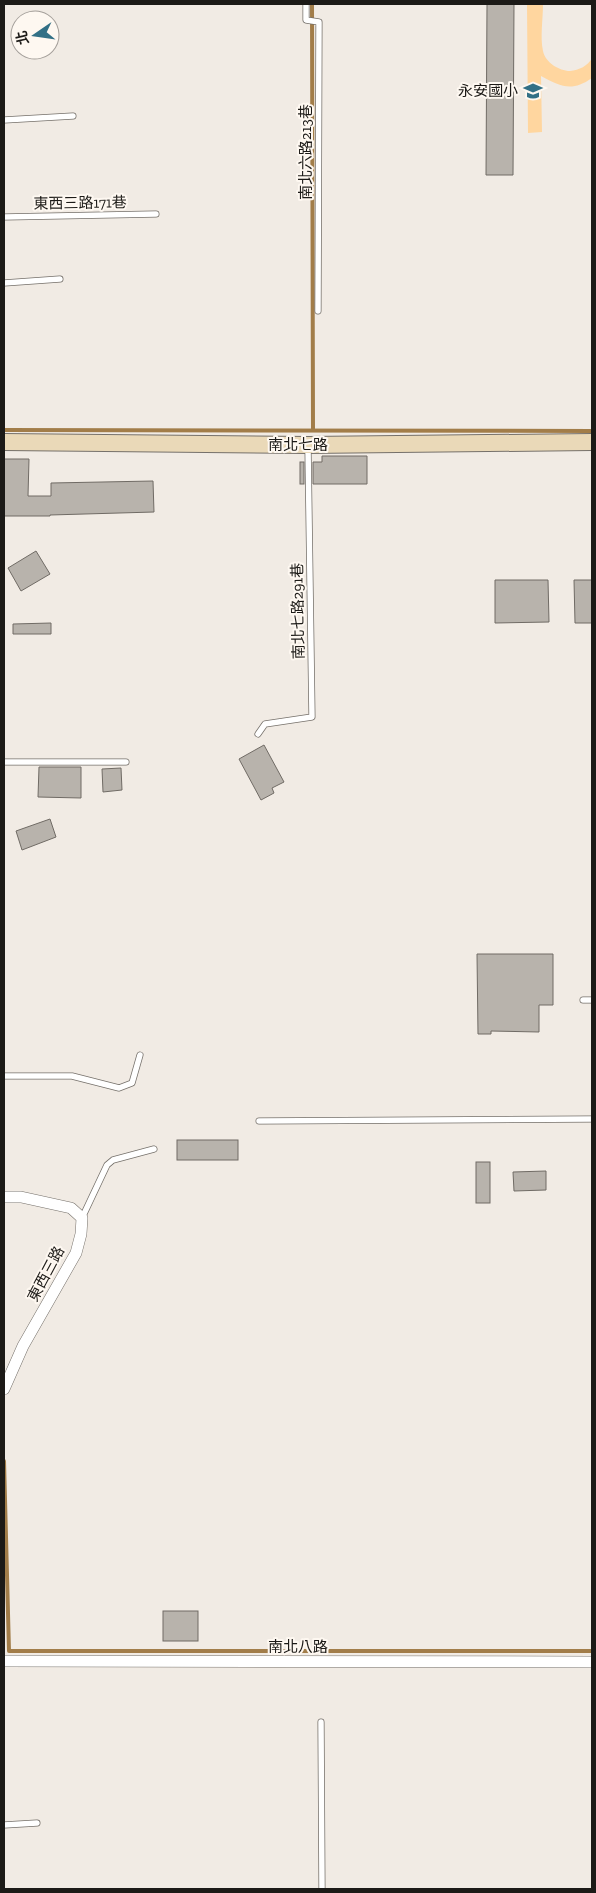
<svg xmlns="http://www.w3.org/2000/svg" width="596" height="1893" font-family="'Zilla Slab','Noto Sans TC',serif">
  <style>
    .green { fill: #ffd69f }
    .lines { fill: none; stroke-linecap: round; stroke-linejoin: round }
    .stream { stroke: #a27d49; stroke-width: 4 }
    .building { fill: #b8b3ac; stroke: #706b65 }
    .lane-casing { stroke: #75706a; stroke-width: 7 }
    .street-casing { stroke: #75706a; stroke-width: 12 }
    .secondary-casing { stroke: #75706a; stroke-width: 18 }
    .lane { stroke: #fff; stroke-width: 5.5 }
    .street { stroke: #fff; stroke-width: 11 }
    .secondary { stroke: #ead9b8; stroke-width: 16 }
    .labels { text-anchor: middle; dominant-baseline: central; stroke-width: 4; stroke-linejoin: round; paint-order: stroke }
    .poi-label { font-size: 15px; fill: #1c1a17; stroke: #fef8f1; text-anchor: end }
    .street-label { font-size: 15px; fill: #1c1a17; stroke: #fef8f1 }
  </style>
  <rect width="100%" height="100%" fill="#f1ebe4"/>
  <path class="green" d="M527 4H543C543 19 540 37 543 51 545 62 559 71 570 71 579 70 588 66 592 58V78C572 92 561 87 541 76L542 132 528 133Z"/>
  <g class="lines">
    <g class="stream">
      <path d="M312 4 313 429"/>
      <path d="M4 430 592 431"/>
      <path d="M4 1461 9 1651H592"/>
    </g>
  </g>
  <g class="building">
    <path d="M487 4H514L513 175H486Z"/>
    <path d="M322 456H367V484H313V462H322Z"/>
    <path d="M4 459H29L28 496H51V483L153 481 154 512 50 515V516H4Z"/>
    <rect x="300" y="462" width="4" height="22"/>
    <path d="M36 551 50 574 21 591 8 568Z"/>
    <path d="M495 580H548L549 622 495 623Z"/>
    <path d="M574 580H592V623H575Z"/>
    <path d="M51 623V634H13V624Z"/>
    <path d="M264 745 284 782 272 788 274 793 261 800 239 759Z"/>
    <path d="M39 767H81V798L38 797Z"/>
    <path d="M121 768 122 790 103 792 102 769Z"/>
    <path d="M50 819 56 837 22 850 16 831Z"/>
    <path d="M477 954H553V1005H539V1032L491 1031V1034H478Z"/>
    <rect x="177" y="1140" width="61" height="20"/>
    <rect x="476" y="1162" width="14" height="41"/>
    <path d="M546 1171V1190L514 1191 513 1172Z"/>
    <rect x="163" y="1611" width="35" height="30"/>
  </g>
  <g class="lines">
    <g class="lane-casing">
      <g id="lane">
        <path d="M306 4V20L319 22 318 311"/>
        <path d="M4 120 73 116"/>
        <path d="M4 217 156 214"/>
        <path d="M4 283 60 279"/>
        <path d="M258 734 265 724 312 717 308 448"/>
        <path d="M4 762H126"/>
        <path d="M583 1000H592"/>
        <path d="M4 1076H72L119 1088 132 1083 140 1055"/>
        <path d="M259 1121 592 1119"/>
        <path d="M82 1218 107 1165 113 1160 154 1149"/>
        <path d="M321 1722 322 1889"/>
        <path d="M4 1825 37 1823"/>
      </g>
    </g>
    <g class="street-casing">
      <g id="street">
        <path d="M4 1197H21L71 1208 82 1218 81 1234 76 1253 23 1346 4 1389"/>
        <path d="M4 1661 592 1662"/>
      </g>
    </g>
    <g class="secondary-casing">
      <path id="secondary" d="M4 442 308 445 592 442"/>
    </g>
    <use href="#lane" class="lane"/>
    <use href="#street" class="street"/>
    <use href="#secondary" class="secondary"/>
  </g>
  <defs>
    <g id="school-bare" transform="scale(1.5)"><path d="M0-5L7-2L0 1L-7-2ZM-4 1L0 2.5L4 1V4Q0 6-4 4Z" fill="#327086" stroke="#fef8f1" stroke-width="2.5" paint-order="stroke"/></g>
  </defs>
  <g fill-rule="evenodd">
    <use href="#school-bare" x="533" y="91"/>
  </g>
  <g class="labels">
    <g class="poi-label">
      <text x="518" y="91">永安國小</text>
    </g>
    <g class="street-label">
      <text transform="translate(306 152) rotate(-90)">南北六路213巷</text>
      <text transform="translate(80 203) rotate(-1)">東西三路171巷</text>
      <text x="298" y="445">南北七路</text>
      <text transform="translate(298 611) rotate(-91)">南北七路291巷</text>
      <text transform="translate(46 1274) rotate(-62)">東西三路</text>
      <text x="298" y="1647">南北八路</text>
    </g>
  </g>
  <rect width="596" height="1893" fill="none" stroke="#1c1a17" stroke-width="10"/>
  <g transform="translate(35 35) rotate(257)"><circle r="24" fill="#fef8f1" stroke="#a49f9a"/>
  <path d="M0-4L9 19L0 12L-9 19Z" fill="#327086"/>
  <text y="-8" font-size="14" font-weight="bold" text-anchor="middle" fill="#1c1a17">北</text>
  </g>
</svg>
